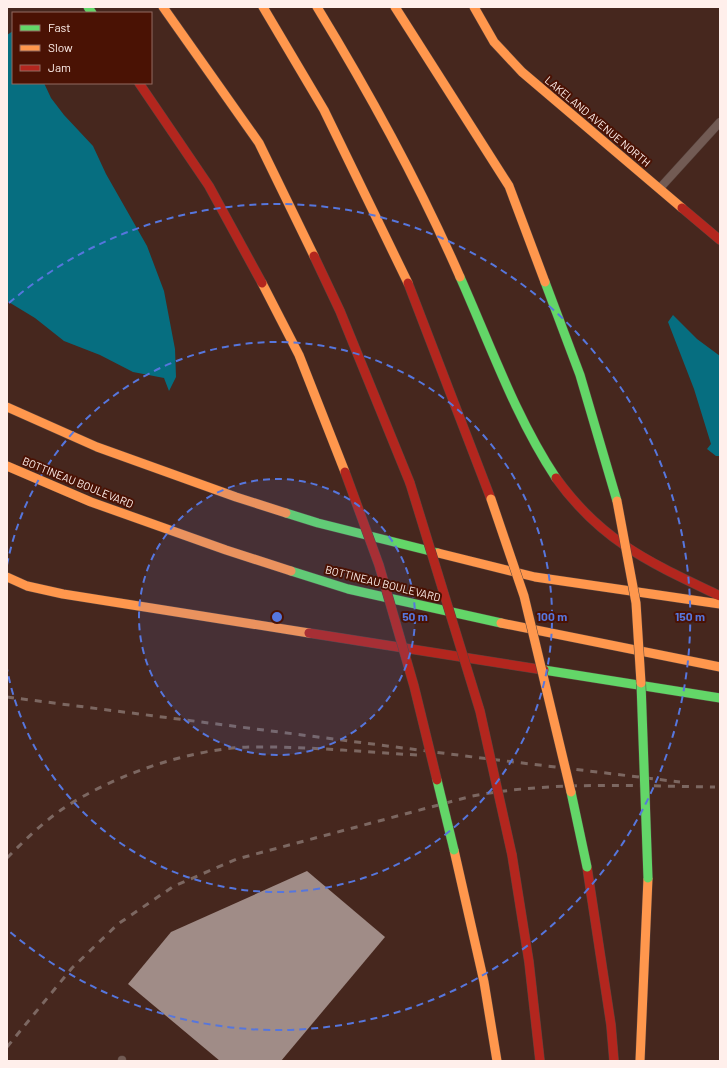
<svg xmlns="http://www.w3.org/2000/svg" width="727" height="1068" font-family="Barlow,sans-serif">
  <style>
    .water { fill: #066e80 }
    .building { fill: #a08c87 }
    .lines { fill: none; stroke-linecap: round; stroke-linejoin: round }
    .lane-casing { stroke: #58433d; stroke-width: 9 }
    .fast-casing { stroke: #58433d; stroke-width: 10 }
    .slow-casing { stroke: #58433d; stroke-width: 10 }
    .jam-casing { stroke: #58433d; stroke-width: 10 }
    .lane { stroke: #725b54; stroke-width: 8 }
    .fast { stroke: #63d668; stroke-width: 9 }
    .slow { stroke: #ff974d; stroke-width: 9 }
    .jam { stroke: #b3261e; stroke-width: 9 }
    .rail { stroke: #7c6761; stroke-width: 3; stroke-dasharray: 7 7; stroke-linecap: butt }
    .fast-bridge-casing { stroke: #58433d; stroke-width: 10; stroke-linecap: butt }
    .slow-bridge-casing { stroke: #58433d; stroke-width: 10; stroke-linecap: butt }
    .jam-bridge-casing { stroke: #58433d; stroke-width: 10; stroke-linecap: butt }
    .fast-bridge { stroke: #63d668; stroke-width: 9 }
    .slow-bridge { stroke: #ff974d; stroke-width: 9 }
    .jam-bridge { stroke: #b3261e; stroke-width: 9 }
    .ring { fill: none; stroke: #5676dd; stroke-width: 2; stroke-dasharray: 7 5 }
    .labels { text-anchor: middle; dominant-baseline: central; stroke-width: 4; stroke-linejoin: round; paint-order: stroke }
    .street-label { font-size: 11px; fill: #ffefeb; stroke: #4a1204 }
    .centre { fill: #5676dd; stroke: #4a1204; stroke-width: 2 }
    .ring-label { font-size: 12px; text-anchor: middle; font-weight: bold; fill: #5676dd; stroke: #4a1204; stroke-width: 4; stroke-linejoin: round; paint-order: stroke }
  </style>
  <rect width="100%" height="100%" fill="#46271e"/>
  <g class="water">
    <path d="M13 31V83H44L51 98 64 115 93 146 106 174 147 246 164 291 175 349 176 377 169 391 164 378 133 372 100 355 64 341 35 318 7 301V35Z"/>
    <path d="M673 315 697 339 720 356V456H716L707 449 711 444 694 389 668 322Z"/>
  </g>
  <path class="building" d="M307 871 385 937 281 1061H220L128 984 171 932Z"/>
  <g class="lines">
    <g class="lane-casing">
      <g id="lane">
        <path d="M660 188 720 122"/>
        <path d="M122 1060V1061"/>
      </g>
    </g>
    <g class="fast-casing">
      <g id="fast">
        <path d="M88 7 92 13"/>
        <path d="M460 277C490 344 515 416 556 478"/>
        <path d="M545 282 580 375 617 501"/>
        <path d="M286 513 318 523 438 553"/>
        <path d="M291 571 348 589 501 623"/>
        <path d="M544 670 720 698"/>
      </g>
    </g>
    <g class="slow-casing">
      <g id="slow">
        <path d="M163 7 259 143 314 256"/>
        <path d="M263 7 324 110 408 283"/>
        <path d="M317 7C370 94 419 183 460 277"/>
        <path d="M395 7 509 186 545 282"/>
        <path d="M474 7 494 42 522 72 682 208"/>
        <path d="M262 283 299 355 345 472"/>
        <path d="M7 407 97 447 236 497 286 513"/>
        <path d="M7 466 91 502 226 550 291 571"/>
        <path d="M438 553 535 577 720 604"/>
        <path d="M7 577 27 586 63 594 309 633"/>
        <path d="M501 623 720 667"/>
        <path d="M454 850 484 982 497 1061"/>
        <path d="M640 1061 648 878"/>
      </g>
    </g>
    <g class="jam-casing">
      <g id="jam">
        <path d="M139 83 209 186 262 283"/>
        <path d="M682 208 720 240"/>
        <path d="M314 256 340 311 410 483"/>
        <path d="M408 283 491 499"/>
        <path d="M556 478C602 542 651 563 720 596"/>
        <path d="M309 633 544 670"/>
        <path d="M512 855 529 962 540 1061"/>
        <path d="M587 867 611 1025 614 1061"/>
      </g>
    </g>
    <use href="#lane" class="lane"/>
    <use href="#fast" class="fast"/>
    <use href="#slow" class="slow"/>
    <use href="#jam" class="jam"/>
    <g class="rail">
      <path d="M7 697 481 758 680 782"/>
      <path d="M7 858C24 841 41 824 61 810 111 776 188 749 249 747 305 746 362 752 418 755"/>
      <path d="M7 1047 72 968 118 924 174 886 237 859 472 796C552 781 634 786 715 787"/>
    </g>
    <g class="fast-bridge-casing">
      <g id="fast-bridge">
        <path d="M641 683 648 878"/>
        <path d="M437 780 454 850"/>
        <path d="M571 792 587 867"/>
      </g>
    </g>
    <g class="slow-bridge-casing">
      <g id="slow-bridge">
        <path d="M491 499 524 596 571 792"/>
        <path d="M617 501 636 603 641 683"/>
      </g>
    </g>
    <g class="jam-bridge-casing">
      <g id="jam-bridge">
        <path d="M345 472 379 565 414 686 437 780"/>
        <path d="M410 483 480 711 512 855"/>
      </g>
    </g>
    <use href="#fast-bridge" class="fast-bridge"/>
    <use href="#slow-bridge" class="slow-bridge"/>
    <use href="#jam-bridge" class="jam-bridge"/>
  </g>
  <circle cx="277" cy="617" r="138" fill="#5676dd" fill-opacity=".12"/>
  <g class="ring">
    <circle cx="277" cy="617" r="138"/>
    <path d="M7 565A275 275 0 1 1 7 669"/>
    <path d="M9 303A413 413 0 1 1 9 931"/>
  </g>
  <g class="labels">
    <g class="street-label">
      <text transform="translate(598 121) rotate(40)">LAKELAND AVENUE NORTH</text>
      <text transform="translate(78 482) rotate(22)">BOTTINEAU BOULEVARD</text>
      <text transform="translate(383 583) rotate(14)">BOTTINEAU BOULEVARD</text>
    </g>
  </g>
  <circle cx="277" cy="617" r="6" class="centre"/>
  <g class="ring-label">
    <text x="415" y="621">50 m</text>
    <text x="552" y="621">100 m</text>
    <text x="690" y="621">150 m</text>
  </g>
  <rect width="727" height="1068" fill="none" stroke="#ffefeb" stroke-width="16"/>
  <rect x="12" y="12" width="140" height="72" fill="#4a1204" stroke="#926a60"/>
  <rect x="20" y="25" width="20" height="6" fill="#63d668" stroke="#926a60"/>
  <text x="48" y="32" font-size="12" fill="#ffefeb">Fast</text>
  <rect x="20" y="45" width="20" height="6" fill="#ff974d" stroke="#926a60"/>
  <text x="48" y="52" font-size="12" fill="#ffefeb">Slow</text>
  <rect x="20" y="65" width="20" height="6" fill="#b3261e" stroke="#926a60"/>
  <text x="48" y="72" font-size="12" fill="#ffefeb">Jam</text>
</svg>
